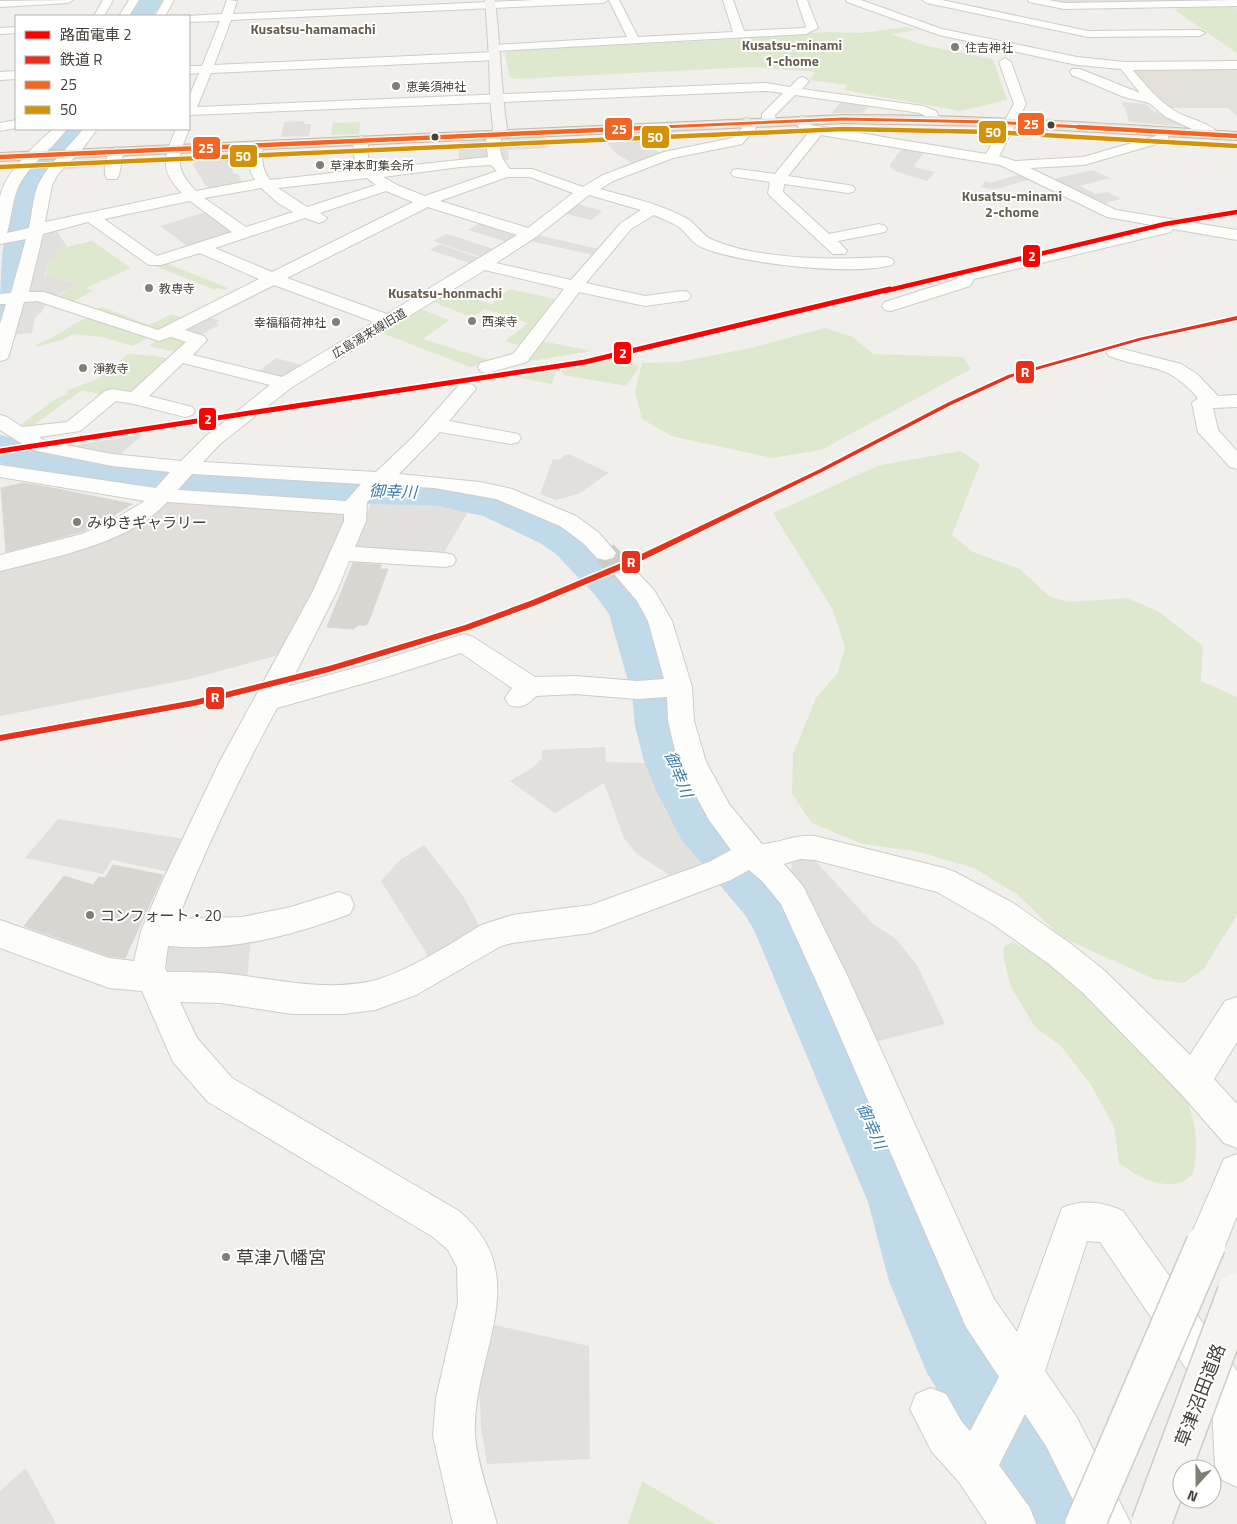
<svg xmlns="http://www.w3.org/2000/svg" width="1237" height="1524" font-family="'Titillium Web','Noto Sans JP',sans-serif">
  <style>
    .residential { fill: #e4e1da }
    .industrial { fill: #e2dfdb }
    .green { fill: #dee8ce }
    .parking { fill: #e2e0dc }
    .water { fill: #c0daea }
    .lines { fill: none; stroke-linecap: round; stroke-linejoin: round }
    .river { fill: #c0daea; fill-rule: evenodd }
    .building { fill: #d9d6d2; stroke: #d9d6d1 }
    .street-tunnel { stroke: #cfccc7; stroke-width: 24; stroke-dasharray: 24 12; stroke-linecap: butt }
    .street-casing { stroke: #cfcdc9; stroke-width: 2 }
    .secondary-casing { stroke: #cfccc3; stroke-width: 2 }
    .highway-casing { stroke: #c6bba9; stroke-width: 2 }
    .street { fill: #fdfdfc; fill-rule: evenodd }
    .secondary { fill: #f6f4f0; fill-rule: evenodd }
    .highway { fill: #eae5dc; fill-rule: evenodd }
    .street-bridge-casing { stroke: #cfcdc9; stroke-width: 42; stroke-linecap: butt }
    .secondary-bridge-casing { stroke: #cfccc3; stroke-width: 42; stroke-linecap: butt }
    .street-bridge { stroke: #fdfdfc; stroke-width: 39 }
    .secondary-bridge { stroke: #f6f4f0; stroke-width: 39 }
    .bus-1-far1-casing { stroke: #fff; stroke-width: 5 }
    .bus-1-casing { stroke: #fff; stroke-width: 6 }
    .bus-2-casing { stroke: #fff; stroke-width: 6 }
    .bus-1-far1 { stroke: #f26522; stroke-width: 3 }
    .bus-1 { stroke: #f26522; stroke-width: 4.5 }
    .bus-2 { stroke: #d4920b; stroke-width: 4.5 }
    .rail-1-casing { stroke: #fff; stroke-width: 3 }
    .rail-1 { fill: #e7311b; fill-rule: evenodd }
    .tram-1-far1-casing { stroke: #fff; stroke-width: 6 }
    .tram-1-casing { stroke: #fff; stroke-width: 8 }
    .tram-1-far1 { stroke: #f00; stroke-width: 4.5 }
    .tram-1 { stroke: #f00; stroke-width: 5 }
    .poi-dot { fill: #827d77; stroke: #fff; stroke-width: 2 }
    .bus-dot { fill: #464038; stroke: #fff; stroke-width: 2 }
    .labels { text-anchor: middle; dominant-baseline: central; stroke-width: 4; stroke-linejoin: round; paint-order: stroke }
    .far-poi-label { font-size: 12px; fill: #464038; stroke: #fff; text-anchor: start }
    .far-street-label { font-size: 12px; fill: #464038; stroke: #fff }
    .far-neighbourhood-label { font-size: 14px; font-weight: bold; fill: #685e50; stroke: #fff }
    .poi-label { font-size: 15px; fill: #464038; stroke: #fff; text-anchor: start }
    .water-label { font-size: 16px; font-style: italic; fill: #3b7ba8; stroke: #fff }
    .near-poi-label { font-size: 18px; fill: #464038; stroke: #fff; text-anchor: start }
    .near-street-label { font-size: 18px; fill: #464038; stroke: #fff }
    .line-badge { stroke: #fff; stroke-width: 2 }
    .badge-label { font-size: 14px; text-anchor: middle; font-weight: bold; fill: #fff }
  </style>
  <rect width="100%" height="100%" fill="#f1efeb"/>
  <g class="residential">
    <path d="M1047 0H1203L1071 4Z"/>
    <path d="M1237 69V116L1228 108H1170L1132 70Z"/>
  </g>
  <path class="industrial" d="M173 498 338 511 347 521 283 654 190 679 0 716V569L151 516Z"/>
  <g class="green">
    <path d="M1234 7 1237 9V53L1176 11 1177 8Z"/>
    <path d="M907 27 916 30 892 34 923 45 993 59 1007 100 960 111 844 90 847 85 809 80 816 72 753 67 515 79 509 76 505 53 511 50 742 39 825 32 861 33Z"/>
    <path d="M360 122 359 134 331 135 333 123Z"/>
    <path d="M92 241 131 268 86 288 93 291 68 304 52 299 78 284 52 277 55 275 45 276 48 262 55 261 58 249Z"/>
    <path d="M163 262 228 288 224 290 218 288 214 290 153 265Z"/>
    <path d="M509 289 561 300 522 346 505 341 528 323 485 309 476 315 472 314 469 316 433 302 450 292 492 304Z"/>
    <path d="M212 302 215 303 157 333 91 312 102 307 149 325 172 314 183 318Z"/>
    <path d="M421 309 449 320 423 339 489 360 492 358 499 361 470 367 382 333Z"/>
    <path d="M87 317 150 336 133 346 102 337 73 334 62 340 36 347 35 345C54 338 70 326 87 317Z"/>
    <path d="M825 328 853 337 873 354 963 357 971 369 821 450 772 458 671 436 642 419 635 392 642 363 679 362 751 348Z"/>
    <path d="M169 333 193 341 180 353 148 346Z"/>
    <path d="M537 340 592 351 518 363Z"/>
    <path d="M128 354 155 356 173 360 133 395 106 396 82 390 31 427 20 425 56 399 68 394 66 391 98 379Z"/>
    <path d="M626 357 639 368 626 386 564 375 561 370Z"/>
    <path d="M556 371 552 384 520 378V376Z"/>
    <path d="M961 451 980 464 952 535 973 552 1020 569 1050 597 1068 602 1127 598 1158 611 1203 646 1201 681 1237 697V915L1203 970 1183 983 1154 979 1061 937 1018 895 974 868 915 851 862 844 812 823 792 794 793 754 816 698 837 674 845 648 833 610 773 513 880 465Z"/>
    <path d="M1012 942C1066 967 1105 1012 1145 1054 1156 1065 1175 1080 1182 1093 1197 1117 1199 1147 1193 1174 1189 1177 1184 1182 1179 1183 1158 1188 1135 1175 1119 1163L1114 1127 1091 1085 1060 1045 1035 1027 1011 987 1003 957 1004 947Z"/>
    <path d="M642 1481 715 1524H628Z"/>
  </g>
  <g class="parking">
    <path d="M844 99 871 103 863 113H831Z"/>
    <path d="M1122 102 1145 104 1153 111 1191 127 1129 122 1125 107H1123Z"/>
    <path d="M304 121V124H311L309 136 281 137 284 122Z"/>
    <path d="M659 133 662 141 644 142 662 155 634 164 617 154 609 146 606 135Z"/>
    <path d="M546 138 549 148 508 150 509 160H499L496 140Z"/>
    <path d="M489 140 491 160 459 161 458 142Z"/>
    <path d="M903 147 925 151 913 167 935 172 927 181 895 171 890 167V165Z"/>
    <path d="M232 153 231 167 234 174H238L244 186 209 191 193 165 196 154Z"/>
    <path d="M111 158 109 165 65 170 73 160Z"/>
    <path d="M1092 170 1110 178 1080 186 1096 194 1107 192 1121 199 1097 205 1050 180Z"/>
    <path d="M1021 174 1031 179 994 190 981 187 985 181 990 183Z"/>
    <path d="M578 204 602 211 592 220 565 214Z"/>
    <path d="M209 211 239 232 190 248 160 226Z"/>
    <path d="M482 222 521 234 507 242 468 230Z"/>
    <path d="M54 226 67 247 58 249 55 261 48 262 44 276 55 275 52 277 78 284 50 299 28 293 42 231Z"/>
    <path d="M447 234 497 250 484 258 433 241Z"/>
    <path d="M537 235 603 250 598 256 530 241Z"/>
    <path d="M440 244 479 258 470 263 430 250Z"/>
    <path d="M26 299 46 301 42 312 35 317 32 333 11 335 21 302Z"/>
    <path d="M204 315 220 321 216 323 219 325 197 337 177 330Z"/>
    <path d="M276 358 302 365 284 377 256 373Z"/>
    <path d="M144 434 119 455 67 447 70 446Z"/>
    <path d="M569 454 609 473 578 494 556 500 540 494 553 459H562L563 456Z"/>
    <path d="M371 503 470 508 442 556 353 548Z"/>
    <path d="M605 747 606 762 645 763 666 812 702 859 697 870 672 877 637 854 624 838 604 783 555 813 510 781 535 766 542 758V750Z"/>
    <path d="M58 819 185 839 170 872 112 860 103 874 25 858Z"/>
    <path d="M424 845 463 896 483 933 432 962 381 881 400 860Z"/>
    <path d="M810 855 873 924 895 938 917 965 945 1024 875 1042 790 874 793 860Z"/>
    <path d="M167 937 251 938 247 980H169L165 954Z"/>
    <path d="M485 1323 589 1346 590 1459 487 1464 481 1427 479 1381Z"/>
    <path d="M26 1468 56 1524H0V1491Z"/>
  </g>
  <g class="water">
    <path d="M140 0H164L153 16H129Z"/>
    <path d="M64 129H84L69 147 29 237 0 329C0 277 0 221 23 174 32 157 50 143 64 129Z"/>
  </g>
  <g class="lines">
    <path class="river" d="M0 435 14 438 37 449 143 466 275 475 438 480 511 496 572 523 588 534 629 573 649 600 656 612 684 695 689 726 698 761 709 784 721 805 789 877 802 899 931 1175 942 1201 964 1272 985 1315 1063 1432 1094 1492 1107 1524H1016L1001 1494 927 1373 889 1281 868 1202 754 930 745 915 681 839 656 791 644 761 635 726 632 695 609 614 595 595 556 554 540 543 483 516 438 506 275 501 143 492 26 472 11 469 0 463Z"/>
  </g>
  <g class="building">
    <path d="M23 483 52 488 132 504 100 524 81 532 6 552 1 488Z"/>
    <path d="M353 563 381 565 380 569H388L368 623 366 625H358L353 629 327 627Z"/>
    <path d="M113 865 163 875 125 958 109 956 24 926 64 876 93 885 99 877 105 878Z"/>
  </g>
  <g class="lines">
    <path class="street-tunnel" d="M605 553 626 574"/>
    <g class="street-casing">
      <g id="street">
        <path d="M73 0 68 3 0 7V1Z"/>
        <path d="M103 0H113L104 16H94Z"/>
        <path d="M129 0H139L129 16H119Z"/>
        <path d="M164 0H174L165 16H155Z"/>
        <path d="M227 0 237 1 233 14 534 0H608L603 3 231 20 214 65 495 52 501 56 495 60 211 73 197 107 766 83 790 87 799 78 803 77 809 81 802 89 923 106 936 111 940 119 933 123 928 122 925 116 920 113 795 95 775 115 776 121 774 124 769 125 762 121V114L783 93 766 91 189 115V97L199 73 189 74V66H202L220 21 189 22V16H187L222 14Z"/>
        <path d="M609 0H619L638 37 733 32 723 0H733L744 31 804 28 806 27 797 0H807L818 28 806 34 494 51 488 48 494 45 627 37Z"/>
        <path d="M846 0H861L942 29 1077 57 1125 62 1237 61V69L1133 70C1145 85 1159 101 1175 111 1189 120 1209 121 1220 135L1213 139 1166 117 1149 103 1124 97 1072 75 1070 72 1072 69H1080L1140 93 1121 69 1077 65 939 35 847 2Z"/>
        <path d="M922 0H942L1088 31 1199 30 1205 33 1199 36 1088 37 927 3Z"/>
        <path d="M1028 0H1049L1064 3 1237 0V6L1064 9 1029 2Z"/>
        <path d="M16 27V33L0 34V28Z"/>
        <path d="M1005 58 1011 62 1026 104 999 156 1015 161 1083 157 1156 136 1158 128H1168L1170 131 1167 141 1084 165 1030 168 1116 210 1237 230V240L1173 229 1171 232 974 279 970 286 891 311 885 310 882 306 885 302 957 279 961 272 1157 226 1107 217 1000 165 821 135 788 176 848 185 853 186 855 189 853 192 848 193 784 184 783 192 829 234 879 224 885 226 887 229 885 232 838 241 847 251 845 254H833L770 196 768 193 770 182 738 177 733 176 731 173 733 170 738 169 775 174 809 132 801 131 794 120 801 116 806 117 811 125 986 154 1014 104 999 62Z"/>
        <path d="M16 71V79L0 80V72Z"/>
        <path d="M746 118 751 119 756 128 742 144 673 158 613 181 600 189C629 197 660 204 686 218 697 224 702 236 713 240 759 260 836 260 886 257L892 259 894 262 892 265C849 276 742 264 701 247 692 243 687 233 679 227 671 222 662 219 654 215L631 229 586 283 645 296 682 291 688 292 691 296 688 300 645 306 579 292 527 362 487 373 480 371 478 367 480 363 513 354 564 289 485 270 292 387 220 444 203 462 376 472 413 437 459 385 466 383 473 385 476 389 449 421 518 434 521 438 518 442 511 444 440 432 399 474 480 482 512 489 576 516 599 533 616 553 613 558 605 560 597 558 583 543 560 526 496 499 434 488 385 485 367 502 366 521 355 547 445 553 453 555 456 560 453 565 445 567 349 561 337 591 289 686 373 663 464 634 473 637 535 677 575 676 637 681 664 679 648 621 637 601 614 574 618 569 626 566 634 569 654 590 672 621 692 687 694 721 706 762 729 804 762 844C781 843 794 834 815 836L944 868 955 872 1013 903 1071 944 1105 971 1190 1055 1225 1001 1237 997V1042L1214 1079 1237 1104V1148L1224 1143 1181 1094 1083 993 1049 964 991 923 937 892 815 860 800 859 784 864 803 886 848 977 994 1299 1017 1332 1062 1208C1081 1199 1104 1202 1123 1211L1237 1371V1487L1222 1480 1215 1465 1212 1407 1100 1242 1087 1241 1045 1371 1076 1416 1131 1524H1085L1046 1446 1025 1414 999 1465 1030 1508 1036 1524H987L959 1482 932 1452 910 1409 916 1394 931 1388 946 1394 962 1422 970 1431 999 1377 966 1327 821 992 781 904 762 881 749 870 731 880 591 933 512 943 501 946 416 995 375 1010 343 1014H292L220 1003 180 1002 197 1038 232 1078 459 1211C537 1277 471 1355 475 1436 477 1462 490 1498 497 1524H453L433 1436 436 1398 458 1303 457 1267 448 1250 433 1237 208 1102 173 1062 142 991 109 988 0 948V920L109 958 134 961 141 931 163 880 219 763 313 591 344 521V514L167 502C131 543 51 558 0 571V555L82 534 115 519 145 501 0 477V465L156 488 170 472 112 466 32 450 0 430V415L7 417 22 427 67 422 105 391 112 389 131 392 186 342 171 337 159 341 37 301 24 302 9 355 7 359 0 361V324L6 304H0V294L11 293 26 239 0 244C0 229 0 211 0 197 5 172 35 145 53 129H67C51 151 28 164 17 190 12 204 11 219 7 233L29 228C32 214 33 196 39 183 49 162 70 147 83 129H97L81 151 58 174 52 185 45 222 182 193C159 170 164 157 176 129H189C178 157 173 168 196 191L255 180C248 168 247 159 249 145L256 141 263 145C261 159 262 169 270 180L360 170C353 160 353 151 354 140L361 136 368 140V157L375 169 488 157 486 140 492 131 497 130 504 134C496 146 501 159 510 169H532L583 187 603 175 664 152 732 138 742 128 739 122ZM491 165 497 171 425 196 399 186 383 177 460 167ZM507 177H530L573 193 528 228 440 201ZM367 178 376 185 307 207 278 188ZM261 188 278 203 293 212 246 227 204 198ZM386 191 413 202 272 272 215 248 305 218 319 223 324 221 327 218 320 213ZM589 195 641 210 621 223 571 280 496 263 536 237ZM190 201 232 232 157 256 104 219ZM428 207 517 235 387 314 287 278ZM88 222 149 265H161L200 253 259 279 158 330 44 292H29L43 234ZM274 285 374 322 282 377 193 355 207 340 204 336 185 330ZM183 363 270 385 206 436 181 461 112 454 45 441 39 437 80 431 116 401 134 404 185 417 192 415 195 411 192 407 149 396ZM192 474 361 484 346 501 178 490ZM461 653 512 688 505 698 509 705C522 709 527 705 536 696L575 694 637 699 667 697 668 721 678 763 709 820 731 850 709 862 591 905 512 915 481 925C453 943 407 971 376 980 325 993 272 978 220 973 203 972 185 972 167 972L165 968 168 946C232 952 290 936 350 914L354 905 350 896 339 892 291 907 242 917 178 919C206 847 240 776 277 708L386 677Z"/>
        <path d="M16 120V128L0 131V123Z"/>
        <path d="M117 147 124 151C121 159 121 173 117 179H107C102 170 106 150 117 147Z"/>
        <path d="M1115 347 1181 364 1197 374 1218 396 1237 395V407L1213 408 1218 430 1237 451V469L1230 467 1198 432 1192 403 1198 398C1166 361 1149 371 1109 356L1106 352 1109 348Z"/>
        <path d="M1237 1154V1216L1220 1258 1206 1263 1192 1258 1187 1244 1224 1159Z"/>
      </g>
    </g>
    <g class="secondary-casing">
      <path id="secondary" d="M485 0H495C500 43 501 86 507 129L502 137 497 138 490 134 493 129 490 98 489 56Z"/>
    </g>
    <g class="highway-casing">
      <path id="highway" d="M843 115C975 115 1106 123 1237 132V140L991 126 843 123 0 161V153Z"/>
    </g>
    <use href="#street" class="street"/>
    <use href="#secondary" class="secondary"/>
    <use href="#highway" class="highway"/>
    <g class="street-bridge-casing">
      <path id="street-bridge" d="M1085 1524 1206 1244"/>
    </g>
    <g class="secondary-bridge-casing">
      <path id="secondary-bridge" d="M1151 1524 1237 1293"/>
    </g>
    <use href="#street-bridge" class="street-bridge"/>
    <use href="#secondary-bridge" class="secondary-bridge"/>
    <g class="bus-1-far1-casing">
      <path id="bus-1-far1" d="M638 128 843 119 991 122 1100 128"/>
    </g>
    <g class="bus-1-casing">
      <g id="bus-1">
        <path d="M1078 127 1237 136"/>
        <path d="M0 157 666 127"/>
      </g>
    </g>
    <g class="bus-2-casing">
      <path id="bus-2" d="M0 167 843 129 991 132 1236 146"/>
    </g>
    <use href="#bus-1-far1" class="bus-1-far1"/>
    <use href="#bus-1" class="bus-1"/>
    <use href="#bus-2" class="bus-2"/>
    <g class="rail-1-casing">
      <path id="rail-1" d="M1237 316V320L1142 340 1012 377 951 405 822 472 639 562 536 605 471 629 329 672 194 706 0 741V735L194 700 329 666 465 625 530 601 633 558 818 470 947 403 1008 375 1139 338Z"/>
    </g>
    <use href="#rail-1" class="rail-1"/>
    <g class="tram-1-far1-casing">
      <path id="tram-1-far1" d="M885 291 1165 224 1237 212"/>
    </g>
    <g class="tram-1-casing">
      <path id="tram-1" d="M0 451 585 362 890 289"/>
    </g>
    <use href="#tram-1-far1" class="tram-1-far1"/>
    <use href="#tram-1" class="tram-1"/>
  </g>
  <g class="poi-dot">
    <circle cx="955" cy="47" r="5"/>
    <circle cx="396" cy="86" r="5"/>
    <circle cx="320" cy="165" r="5"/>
    <circle cx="149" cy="288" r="5"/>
    <circle cx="472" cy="321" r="5"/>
    <circle cx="336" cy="322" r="5"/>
    <circle cx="83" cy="368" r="5"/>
    <circle cx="77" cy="522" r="5"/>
    <circle cx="90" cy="915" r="5"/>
    <circle cx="226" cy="1257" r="5"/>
  </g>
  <g class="bus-dot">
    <circle cx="1051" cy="125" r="4.5"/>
    <circle cx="435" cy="137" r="4.5"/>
  </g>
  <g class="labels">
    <g class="far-poi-label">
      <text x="965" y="47">住吉神社</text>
      <text x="406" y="86">恵美須神社</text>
      <text x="330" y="165">草津本町集会所</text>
      <text x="159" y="288">教専寺</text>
      <text x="482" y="321">西楽寺</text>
      <text x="326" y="322" text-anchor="end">幸福稲荷神社</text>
      <text x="93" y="368">淨教寺</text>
    </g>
    <g class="far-street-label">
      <text transform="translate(369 333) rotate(-31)">広島湯来線旧道</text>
    </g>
    <g class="far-neighbourhood-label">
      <text x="313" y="28">Kusatsu-hamamachi</text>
      <text x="792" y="44">Kusatsu-minami<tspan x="792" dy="16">1-chome</tspan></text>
      <text x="1012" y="195">Kusatsu-minami<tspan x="1012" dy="16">2-chome</tspan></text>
      <text x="445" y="292">Kusatsu-honmachi</text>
    </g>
    <g class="poi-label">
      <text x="87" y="522">みゆきギャラリー</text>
      <text x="100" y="915">コンフォート・20</text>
    </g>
    <g class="water-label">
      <text transform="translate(393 491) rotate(2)">御幸川</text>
      <text transform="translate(679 774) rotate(68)">御幸川</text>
      <text transform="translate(872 1126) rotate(66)">御幸川</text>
    </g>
    <g class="near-poi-label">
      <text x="236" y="1257">草津八幡宮</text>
    </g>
    <g class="near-street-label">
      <text transform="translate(1200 1395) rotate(-69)">草津沼田道路</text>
    </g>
  </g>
  <g class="line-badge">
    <rect x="1017" y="112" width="28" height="24" rx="5" fill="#f26522"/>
    <rect x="604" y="117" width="29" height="24" rx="5" fill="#f26522"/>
    <rect x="978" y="120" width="29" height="24" rx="5" fill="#d4920b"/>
    <rect x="641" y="125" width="29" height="24" rx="5" fill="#d4920b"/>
    <rect x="192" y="136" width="29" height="24" rx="5" fill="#f26522"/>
    <rect x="229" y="144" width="29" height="24" rx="5" fill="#d4920b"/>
    <rect x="1022" y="244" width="19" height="24" rx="5" fill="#f00"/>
    <rect x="613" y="341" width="19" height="24" rx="5" fill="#f00"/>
    <rect x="1015" y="360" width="20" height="24" rx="5" fill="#e7311b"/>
    <rect x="198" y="407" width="19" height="24" rx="5" fill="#f00"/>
    <rect x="621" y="550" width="20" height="24" rx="5" fill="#e7311b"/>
    <rect x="205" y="686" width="20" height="24" rx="5" fill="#e7311b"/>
  </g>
  <g class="badge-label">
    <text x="1031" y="129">25</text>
    <text x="619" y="134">25</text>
    <text x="993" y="137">50</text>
    <text x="655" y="142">50</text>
    <text x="206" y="153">25</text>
    <text x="243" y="161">50</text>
    <text x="1032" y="261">2</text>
    <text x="623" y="358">2</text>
    <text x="1025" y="377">R</text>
    <text x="208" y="424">2</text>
    <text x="631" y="567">R</text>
    <text x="215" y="702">R</text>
  </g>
  <rect x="15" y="15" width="175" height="115" fill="#ffffff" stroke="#b5b3af"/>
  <rect x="25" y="31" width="25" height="8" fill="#ff0000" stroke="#b5b3af"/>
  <text x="60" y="40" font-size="15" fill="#464038">路面電車 2</text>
  <rect x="25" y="56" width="25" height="8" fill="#e7311b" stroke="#b5b3af"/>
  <text x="60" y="65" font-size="15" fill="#464038">鉄道 R</text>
  <rect x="25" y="81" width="25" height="8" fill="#f26522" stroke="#b5b3af"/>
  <text x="60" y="90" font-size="15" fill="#464038">25</text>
  <rect x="25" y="106" width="25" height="8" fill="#d4920b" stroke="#b5b3af"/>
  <text x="60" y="115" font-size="15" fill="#464038">50</text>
  <g transform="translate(1197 1484) rotate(201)"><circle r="24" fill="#ffffff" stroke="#b5b3af"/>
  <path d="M0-4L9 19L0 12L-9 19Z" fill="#827d77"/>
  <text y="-8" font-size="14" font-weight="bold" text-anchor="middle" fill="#464038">N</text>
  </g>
</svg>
